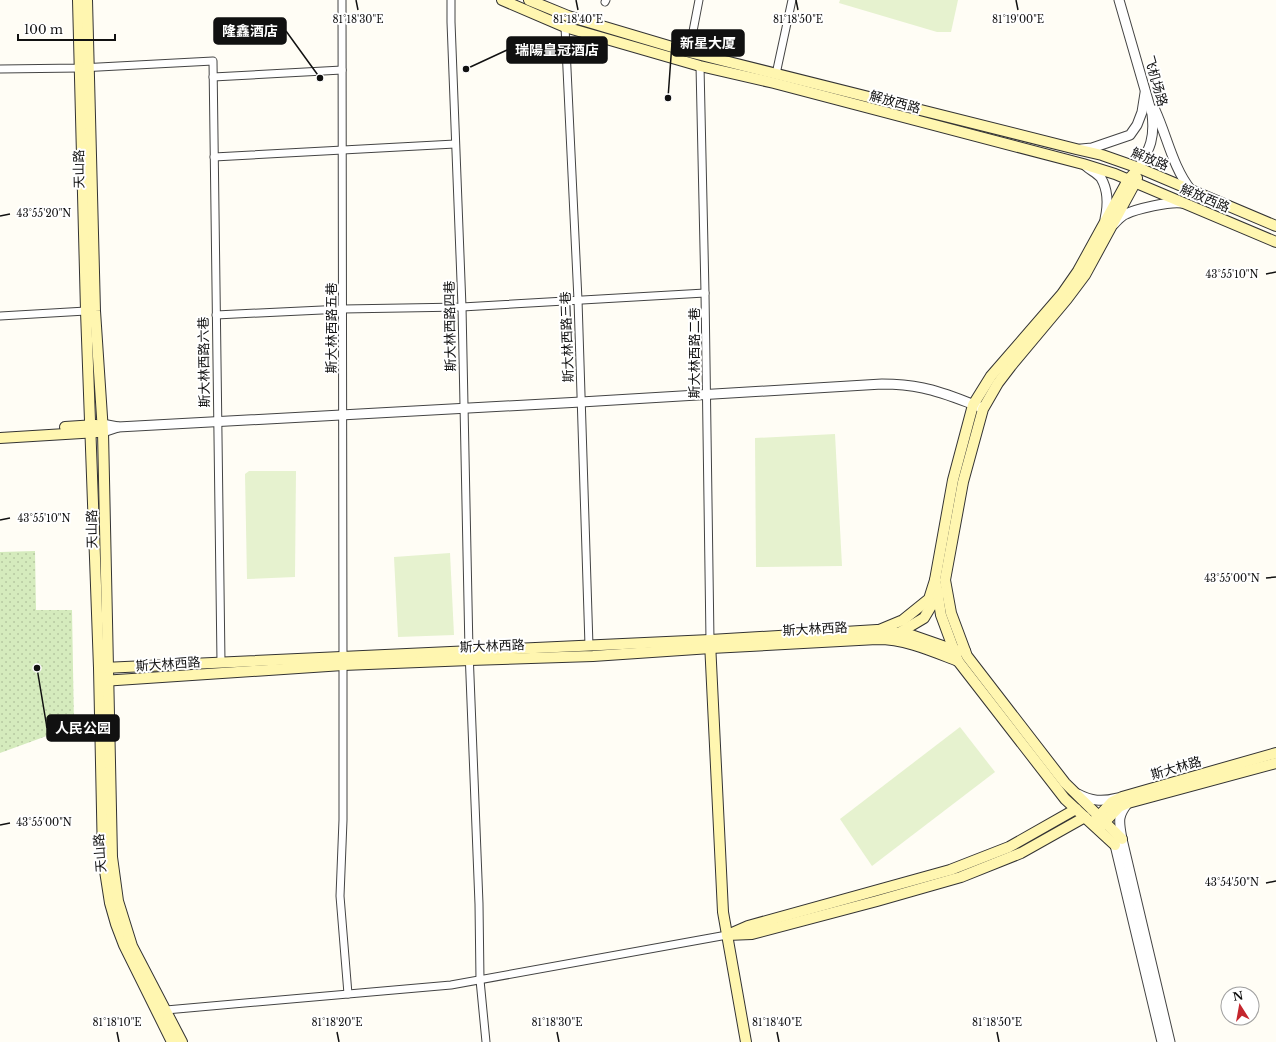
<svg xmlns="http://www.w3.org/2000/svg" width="1276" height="1042" font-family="'Libre Baskerville','Noto Sans SC',serif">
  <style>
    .green { fill: url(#green-dots) }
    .pitch { fill: #e6f2cf }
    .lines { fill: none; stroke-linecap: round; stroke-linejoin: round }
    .minor-casing { stroke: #444; stroke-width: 9 }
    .tertiary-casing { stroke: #444; stroke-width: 11 }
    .secondary-casing { stroke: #333; stroke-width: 12 }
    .minor { stroke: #fff; stroke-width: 7 }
    .tertiary { stroke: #fff; stroke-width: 9 }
    .secondary { stroke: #fff6b0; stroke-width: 10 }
    .ticks { fill: none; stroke: #111; stroke-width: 1.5 }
    .labels { text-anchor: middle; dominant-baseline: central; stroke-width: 4; stroke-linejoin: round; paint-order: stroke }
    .street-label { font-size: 13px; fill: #111; stroke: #fff }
    .ticks-label { font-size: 10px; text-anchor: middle; fill: #111; stroke: #fff; stroke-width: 4; stroke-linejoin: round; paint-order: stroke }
    .leader { fill: none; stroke: #111; stroke-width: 1.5 }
    .callout-dot { fill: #111; stroke: #fff; stroke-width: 1.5 }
    .callout { fill: #111; stroke: #111; stroke-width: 1.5 }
    .callout-label { font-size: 14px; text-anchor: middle; font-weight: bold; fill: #fff }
  </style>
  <defs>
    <pattern id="green-dots" width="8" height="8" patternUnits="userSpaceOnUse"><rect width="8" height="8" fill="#d5ebbd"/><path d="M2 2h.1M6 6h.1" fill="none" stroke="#b6c8a1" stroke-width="1.8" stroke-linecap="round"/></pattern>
  </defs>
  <rect width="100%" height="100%" fill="#fffdf5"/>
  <path class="green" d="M35 551 36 610H72L74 726 0 753V552Z"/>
  <g class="pitch">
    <path d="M840 0H958L951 32H937L839 3Z"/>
    <path d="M835 434 842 566 756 567 755 438Z"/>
    <path d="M249 471H296L295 577 247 579 245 474Z"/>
    <path d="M450 553 454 635 398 637 394 557Z"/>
    <path d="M960 727 995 772 872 866 840 819Z"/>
  </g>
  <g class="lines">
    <g class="minor-casing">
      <g id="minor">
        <path d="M342 0 343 657"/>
        <path d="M451 0V22L462 307 469 651 479 904 480 980 486 1042"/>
        <path d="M605 2 606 0"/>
        <path d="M565 27 578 300 589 646"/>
        <path d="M689 52 699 0"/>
        <path d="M700 66 705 293 710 640"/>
        <path d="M0 69 80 68 213 61 221 662"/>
        <path d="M776 74 792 0"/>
        <path d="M213 77 342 70"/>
        <path d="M214 157 455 144"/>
        <path d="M216 315 343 309 462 307 705 293"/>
        <path d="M0 316 86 311"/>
        <path d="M343 665V820L340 896 348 994"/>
        <path d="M162 1012 166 1010 451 985 727 935"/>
      </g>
    </g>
    <g class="tertiary-casing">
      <g id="tertiary">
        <path d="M1119 0 1152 114C1155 138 1150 148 1139 168"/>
        <path d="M1155 110C1167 136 1173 168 1191 190"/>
        <path d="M1081 149 1092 148 1130 135 1137 125 1142 112 1145 93"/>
        <path d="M1086 166C1090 170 1097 173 1101 178 1108 190 1108 206 1105 219"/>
        <path d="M1114 224C1118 220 1121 216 1126 214 1136 209 1170 201 1182 203"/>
        <path d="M102 424 118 427 103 432"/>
        <path d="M118 427 581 402 882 384C896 384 909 385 923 388 943 392 961 400 980 407"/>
        <path d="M1078 794C1091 801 1102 802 1117 798"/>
        <path d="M1128 803C1117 816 1119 822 1122 839L1170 1042"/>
        <path d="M1115 845 1162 1042"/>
      </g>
    </g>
    <g class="secondary-casing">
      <g id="secondary">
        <path d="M78 0 86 311 99 668 103 858 110 903 116 924 124 945 172 1042"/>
        <path d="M87 0 95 311 103 432 112 857 118 901 132 946 182 1042"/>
        <path d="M502 0 565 27 700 66 774 83 1083 164 1115 174 1276 242"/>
        <path d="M529 0 568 16 689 52 1076 149 1102 155 1139 168 1276 226"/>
        <path d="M65 427 96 425"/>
        <path d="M0 438 98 432"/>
        <path d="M879 630 903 620 929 599 935 580"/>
        <path d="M897 634 924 618 939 593"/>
        <path d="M710 642 723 912 746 1042"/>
        <path d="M103 668 710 640 877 630 911 635 954 650 965 651"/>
        <path d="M102 681 343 665 470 660 593 656 711 648 877 639C906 639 932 651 958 661"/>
        <path d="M1095 820 1112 802 1122 797 1276 753"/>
        <path d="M1101 826 1119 807 1128 803 1276 763"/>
        <path d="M1122 839 1065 783 967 656 951 613 945 580 963 482 983 409 998 383 1011 366 1067 299 1085 275 1135 183 1137 178"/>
        <path d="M1115 845 1065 799 958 661 941 615 937 589 935 580 953 480 973 405 991 376 1062 294 1078 271 1128 180 1139 168"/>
        <path d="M732 933 748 926 950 870 1009 847 1076 809"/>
        <path d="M727 935 752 934 877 901 961 877 1021 853 1085 817"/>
      </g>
    </g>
    <use href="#minor" class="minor"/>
    <use href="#tertiary" class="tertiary"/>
    <use href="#secondary" class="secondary"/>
  </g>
  <path class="ticks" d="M356 0 358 10M576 0 578 10M796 0 798 10M1016 0 1018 10M0 216 10 214M1266 274 1276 272M0 520 10 518M1266 578 1276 577M0 825 10 823M1266 883 1276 881M117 1032 119 1042M337 1032 339 1042M557 1032 559 1042M777 1032 779 1042M997 1032 999 1042"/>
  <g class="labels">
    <g class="street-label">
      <text transform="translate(1156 81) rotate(74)">飞机场路</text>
      <text transform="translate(895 102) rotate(15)">解放西路</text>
      <text transform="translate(1150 159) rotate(22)">解放路</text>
      <text transform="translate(79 169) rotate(-91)">天山路</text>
      <text transform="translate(1205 198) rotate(23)">解放西路</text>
      <text transform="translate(450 326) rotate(-91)">斯大林西路四巷</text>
      <text transform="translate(331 328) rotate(-90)">斯大林西路五巷</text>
      <text transform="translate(567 337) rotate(-92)">斯大林西路三巷</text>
      <text transform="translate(694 353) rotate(-90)">斯大林西路二巷</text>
      <text transform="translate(204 362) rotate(-91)">斯大林西路六巷</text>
      <text transform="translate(92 529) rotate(-91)">天山路</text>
      <text transform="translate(815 629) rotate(-3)">斯大林西路</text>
      <text transform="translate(492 646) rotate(-2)">斯大林西路</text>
      <text transform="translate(168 664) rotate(-4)">斯大林西路</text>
      <text transform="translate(1176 768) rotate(-16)">斯大林路</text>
      <text transform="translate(100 853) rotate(-94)">天山路</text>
    </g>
  </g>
  <g class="ticks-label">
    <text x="358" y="23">81°18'30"E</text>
    <text x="578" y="23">81°18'40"E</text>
    <text x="798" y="23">81°18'50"E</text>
    <text x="1018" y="23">81°19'00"E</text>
    <text x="44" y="217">43°55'20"N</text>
    <text x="1232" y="278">43°55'10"N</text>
    <text x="44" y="522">43°55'10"N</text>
    <text x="1232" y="582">43°55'00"N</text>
    <text x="44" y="826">43°55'00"N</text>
    <text x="1232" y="886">43°54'50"N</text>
    <text x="117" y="1026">81°18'10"E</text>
    <text x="337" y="1026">81°18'20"E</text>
    <text x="557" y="1026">81°18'30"E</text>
    <text x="777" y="1026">81°18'40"E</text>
    <text x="997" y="1026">81°18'50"E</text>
  </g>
  <path class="leader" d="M320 78L286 31M668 98L672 43M466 69L507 50M37 668L47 728"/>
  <g class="callout-dot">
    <circle cx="320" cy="78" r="4"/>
    <circle cx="668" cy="98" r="4"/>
    <circle cx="466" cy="69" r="4"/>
    <circle cx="37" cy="668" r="4"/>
  </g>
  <g class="callout">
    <rect x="214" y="18" width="72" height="26" rx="4"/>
    <rect x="672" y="30" width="72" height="26" rx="4"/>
    <rect x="507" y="37" width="100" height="26" rx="4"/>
    <rect x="47" y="715" width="72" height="26" rx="4"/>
  </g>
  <g class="callout-label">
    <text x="250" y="36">隆鑫酒店</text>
    <text x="708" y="48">新星大厦</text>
    <text x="557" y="55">瑞陽皇冠酒店</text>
    <text x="83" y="733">人民公园</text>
  </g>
  <g transform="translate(1240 1006) rotate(349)"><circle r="19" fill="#ffffff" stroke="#a0a0a0"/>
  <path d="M0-3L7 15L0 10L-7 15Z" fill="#c4262e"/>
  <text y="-6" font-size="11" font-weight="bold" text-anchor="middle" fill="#111111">N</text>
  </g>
  <path d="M18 34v6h97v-6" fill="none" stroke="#111111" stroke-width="2"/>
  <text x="24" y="34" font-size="12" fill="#111111" stroke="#ffffff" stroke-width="3" paint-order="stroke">100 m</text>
</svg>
